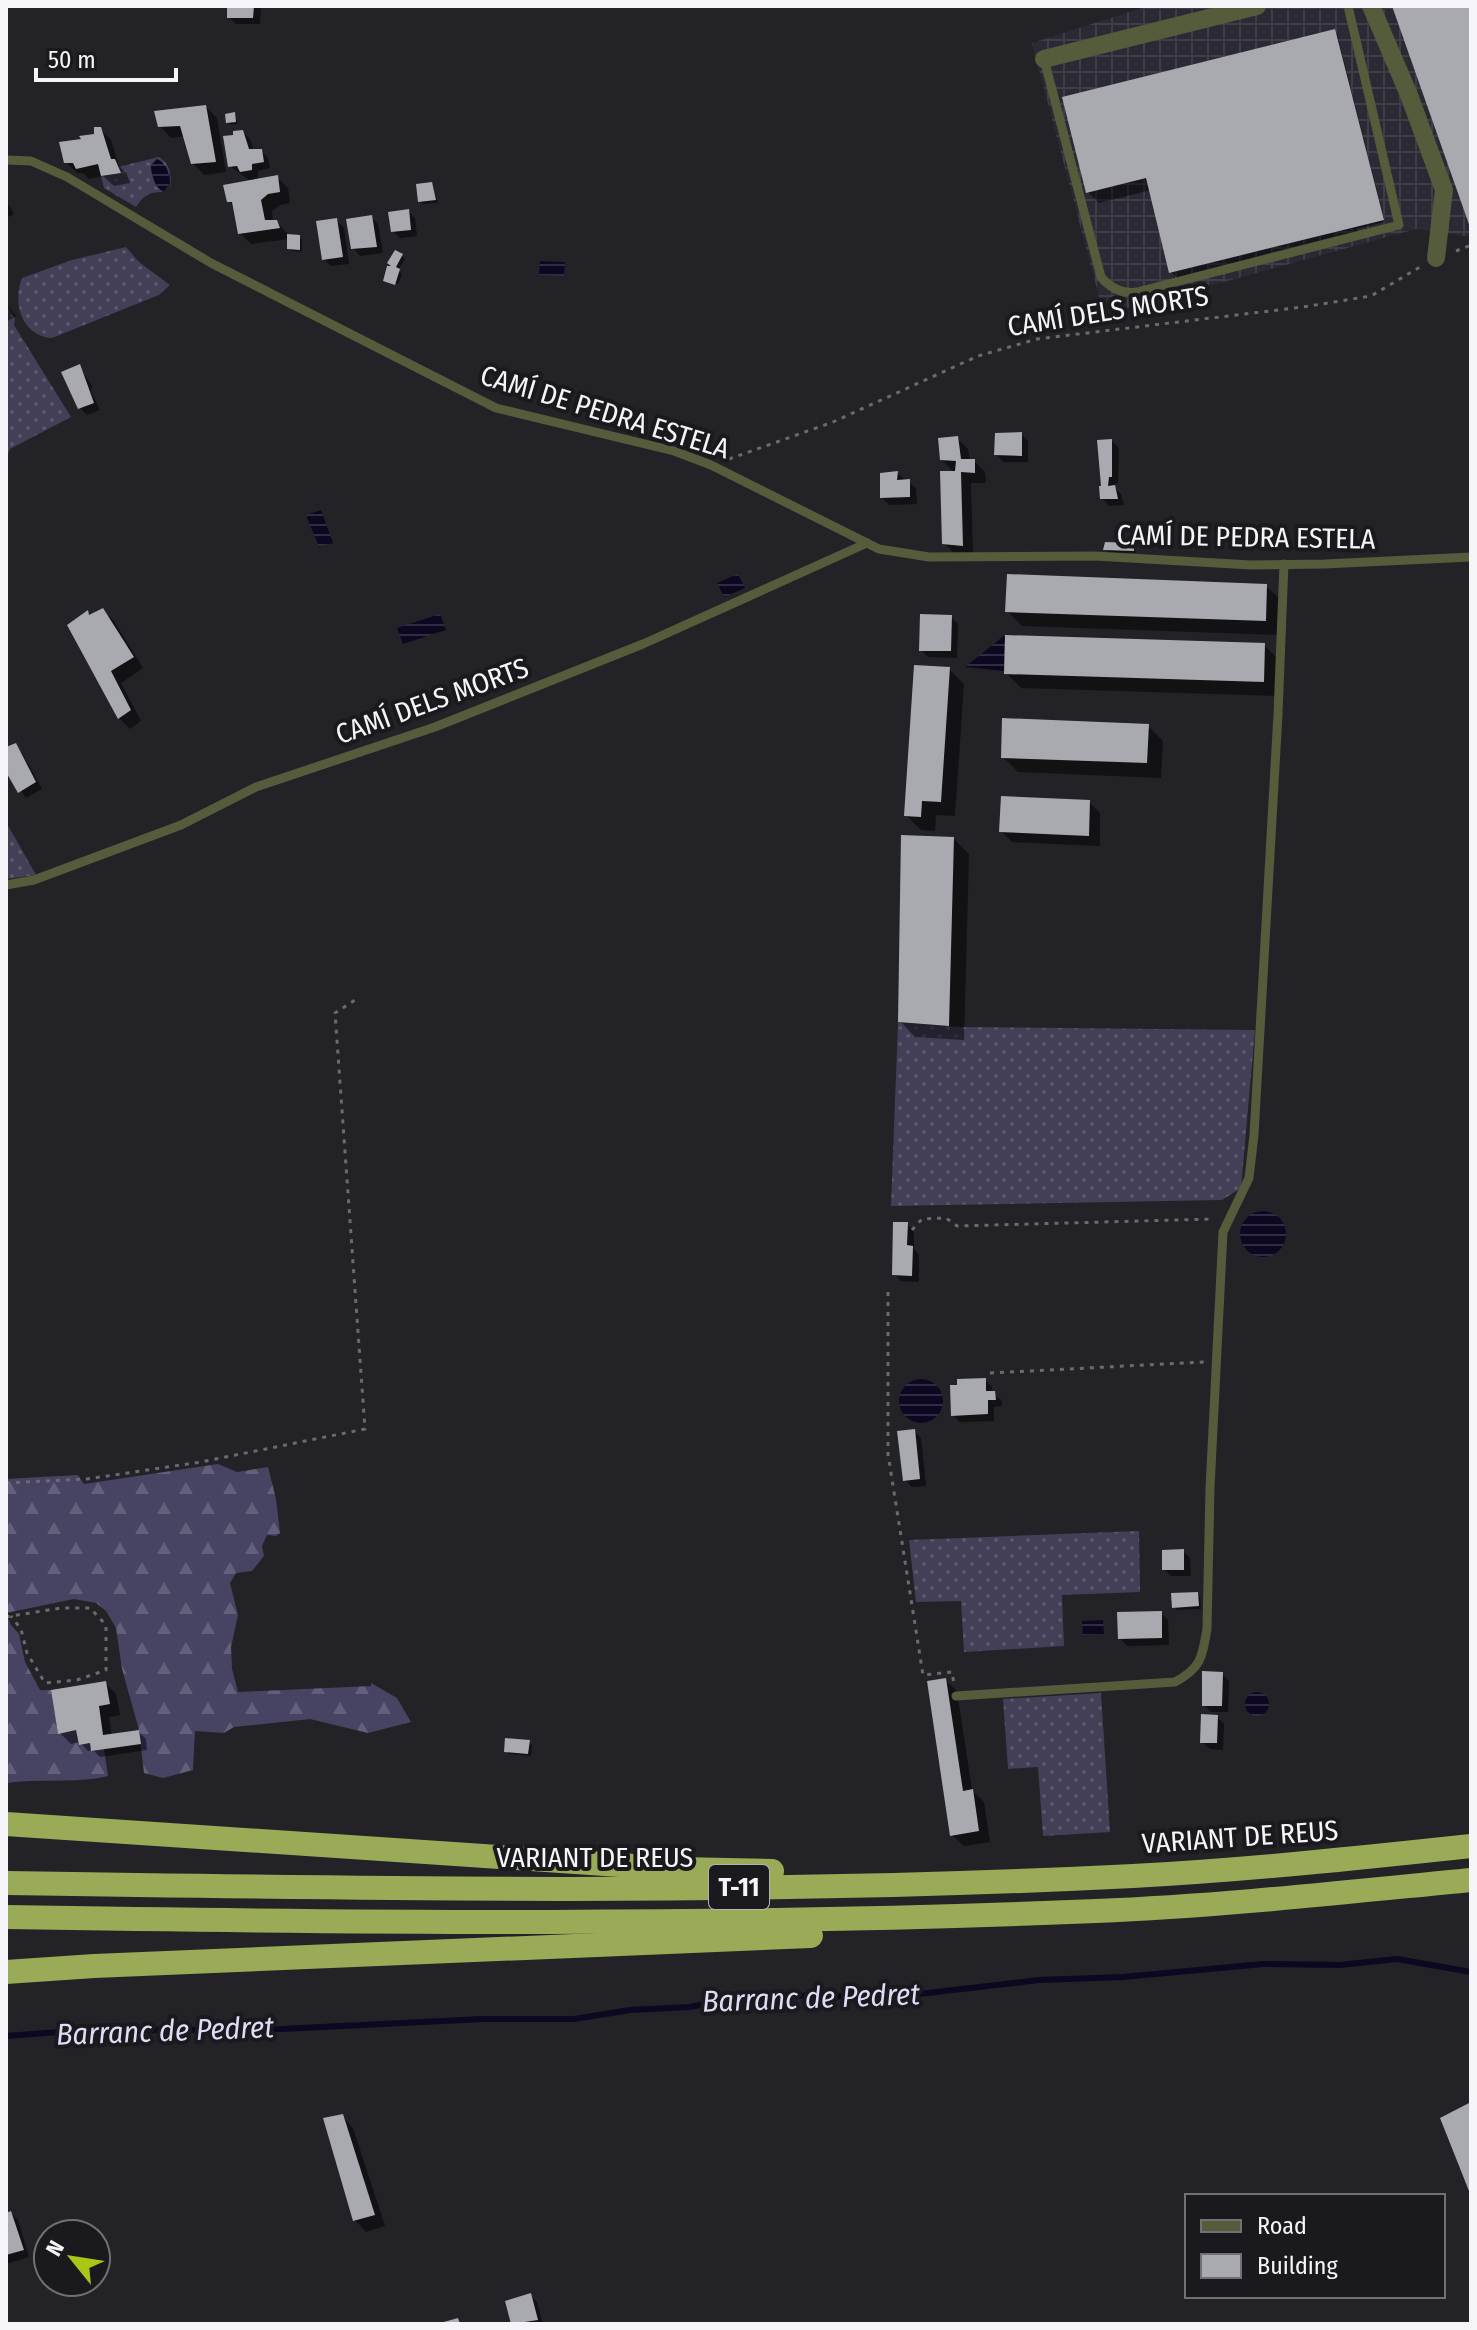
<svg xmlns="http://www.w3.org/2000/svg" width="1477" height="2330" font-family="'Fira Sans Condensed',sans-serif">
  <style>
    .industrial { fill: url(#industrial-grid) }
    .grass { fill: url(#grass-dots) }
    .forest { fill: url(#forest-firs) }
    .water { fill: url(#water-rules) }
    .shadow { fill: #0007 }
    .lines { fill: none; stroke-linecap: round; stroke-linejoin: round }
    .stream { stroke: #0d0721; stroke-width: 6 }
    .building { fill: #a9a9b0 }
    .path { stroke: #6b6b6f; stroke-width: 3; stroke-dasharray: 4 6; stroke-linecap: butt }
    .lane { stroke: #545c3b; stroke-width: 9 }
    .street { stroke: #545c3b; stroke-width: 18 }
    .highway { stroke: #99ab56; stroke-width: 24 }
    .labels { text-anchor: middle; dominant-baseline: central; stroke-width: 8; stroke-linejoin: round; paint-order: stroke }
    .shield { fill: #19191e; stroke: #b3b2b7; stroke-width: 2 }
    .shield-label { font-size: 26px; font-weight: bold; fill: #f5f4f8 }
    .street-label { font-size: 28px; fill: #f5f4f8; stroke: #19191e }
    .water-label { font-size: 30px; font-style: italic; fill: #dfddf5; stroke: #19191e }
  </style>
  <defs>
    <pattern id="industrial-grid" width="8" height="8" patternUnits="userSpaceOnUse" patternTransform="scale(2)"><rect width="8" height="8" fill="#2a2934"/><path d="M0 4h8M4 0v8" fill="none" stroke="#3f3e48"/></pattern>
    <pattern id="grass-dots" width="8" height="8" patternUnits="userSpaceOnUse" patternTransform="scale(2)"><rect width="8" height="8" fill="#423f57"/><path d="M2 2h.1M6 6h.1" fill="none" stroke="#5e5b70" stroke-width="1.8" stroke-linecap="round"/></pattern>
    <pattern id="forest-firs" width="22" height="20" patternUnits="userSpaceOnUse" patternTransform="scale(2)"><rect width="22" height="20" fill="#474363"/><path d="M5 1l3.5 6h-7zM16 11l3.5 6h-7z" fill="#625f7a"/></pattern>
    <pattern id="water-rules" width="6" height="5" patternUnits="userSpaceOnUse" patternTransform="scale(2)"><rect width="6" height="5" fill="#0d0721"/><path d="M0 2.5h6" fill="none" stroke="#312c42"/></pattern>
  </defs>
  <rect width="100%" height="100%" fill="#222227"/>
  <path class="industrial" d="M1148 6H1471V237L1416 229 1130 308 1101 304 1032 43Z"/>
  <g class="grass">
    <path d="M159 157C171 164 172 177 170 190V174L151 170 156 186 163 192C149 192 144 195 136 207L104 188 101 176 120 173 118 167Z"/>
    <path d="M126 247 139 262 170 285 159 295 52 338C22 336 12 303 22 278L72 260Z"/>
    <path d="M6 302 15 319 14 325 71 417 10 449 6 459Z"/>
    <path d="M6 822 36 875 6 879Z"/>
    <path d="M898 1022 960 1027 1255 1030 1241 1188 1222 1200 891 1206Z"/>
    <path d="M1139 1531 1140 1592 1062 1595 1064 1646 964 1652 961 1601 916 1602 909 1540Z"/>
    <path d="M1101 1693 1110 1832 1043 1836 1038 1767 1008 1769 1003 1699Z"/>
  </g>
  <path class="forest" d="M218 1464 237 1472 268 1467 276 1499 280 1533 276 1536 267 1535 262 1546 264 1556 252 1571 236 1573 230 1583 238 1615 231 1647 232 1669 238 1692 371 1686V1683L397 1698 411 1722 368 1733 310 1719 234 1727 224 1733 195 1731 193 1770 163 1778 144 1773 139 1730 122 1669 116 1628 106 1611 96 1603 74 1599 6 1613 11 1625 19 1634 25 1662 40 1690H51L58 1733 76 1730 79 1745 90 1743 91 1751 104 1749 108 1776C75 1784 40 1778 6 1783V1479L78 1475 84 1484Z"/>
  <g class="water">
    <path d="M157 159C167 163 169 173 170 183L164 191C155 189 151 173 151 165Z"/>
    <path d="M540 261 565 262 564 276 539 275Z"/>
    <path d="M321 510 333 543 319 547 306 515Z"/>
    <path d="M738 574 745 588 724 597 717 583Z"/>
    <path d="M440 614 446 630 403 644 397 628Z"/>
    <path d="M1005 635 1004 671 965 667Z"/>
    <circle cx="1263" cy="1234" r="23"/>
    <circle cx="921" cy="1401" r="22"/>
    <path d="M1103 1620 1104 1634 1083 1635 1082 1621Z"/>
    <circle cx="1257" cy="1704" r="12"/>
  </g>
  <g class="shadow">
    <path d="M229 6H261L260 24H236L229 17Z"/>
    <path d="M1334 31 1337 34 1385 222 1357 229 1360 239 1182 283 1171 272 1151 190 1099 203 1088 192Z"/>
    <path d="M206 107 217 118 226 172 204 175 193 163 185 136 171 138 160 126Z"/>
    <path d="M235 114 238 124 231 125 228 122Z"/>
    <path d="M100 129 111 140 119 166 126 172 130 183 114 186 103 176 89 179 83 173H77L66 162 83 141 95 136Z"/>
    <path d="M243 132 250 139 254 151H261L268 158 270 168 258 171V180L277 177 288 188 290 203 280 205 272 211 273 222H277L289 236 300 237 302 240V252L292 251 289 248V239L251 244 240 233 235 207 229 201 252 182 230 166Z"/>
    <path d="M432 184 438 203 423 204 420 201Z"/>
    <path d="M6 200 14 214 6 218Z"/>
    <path d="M408 211 415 218 417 236 400 238 393 231Z"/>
    <path d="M371 217 378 224 383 253 360 256 353 248Z"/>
    <path d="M336 220 344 228 349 264 331 266 324 259Z"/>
    <path d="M402 256 405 259 398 270 402 274 398 284 385 280 396 268 390 262Z"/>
    <path d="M6 303 16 316 6 322Z"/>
    <path d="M79 366 92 386 91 391 100 410 87 415 80 408Z"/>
    <path d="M1021 434 1028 441V462H1003L996 454Z"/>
    <path d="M957 438 968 449 970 461H974L985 472 986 483H971L973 556 956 555 944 543 955 473 942 460Z"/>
    <path d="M1112 441 1119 448 1118 483 1115 484V488L1121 494 1124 505 1109 506 1102 498Z"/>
    <path d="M897 473 916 488 917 504 889 505 882 498Z"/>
    <path d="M1133 545 1136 553 1108 552 1105 549Z"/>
    <path d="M1266 586 1282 601 1280 635 1022 626 1007 611Z"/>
    <path d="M103 610 114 621 143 668 121 683 141 721 130 729 119 718 87 613 91 616Z"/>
    <path d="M951 617 958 624 957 658 928 657 921 650Z"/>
    <path d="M1264 645 1279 660 1278 696 1021 688 1006 673Z"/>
    <path d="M949 669 964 684 955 816 936 815 935 831 921 830 906 815Z"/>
    <path d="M1148 726 1163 741 1161 778 1018 772 1003 757Z"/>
    <path d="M15 746 22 753 42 789 26 798 8 772H6V749Z"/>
    <path d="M1089 802 1100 813V846L1012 842 1001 831Z"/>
    <path d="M954 839 969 854 964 1040 915 1037 900 1021Z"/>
    <path d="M907 1224 914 1231V1249L919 1255V1282L901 1281 894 1274Z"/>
    <path d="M985 1380 992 1387V1393L1001 1400 1002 1406 994 1407V1421L960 1422 953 1415Z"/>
    <path d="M914 1431 921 1438 926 1486 912 1487 905 1480Z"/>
    <path d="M1183 1551 1190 1558 1191 1576H1171L1164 1569Z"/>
    <path d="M1197 1594 1200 1597 1201 1609 1177 1610 1174 1607Z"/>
    <path d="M1161 1613 1168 1620 1169 1645 1127 1646 1120 1638Z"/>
    <path d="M1222 1674 1229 1681 1228 1712H1211L1204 1705Z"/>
    <path d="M945 1680 957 1691 972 1790 984 1802 990 1842 964 1846 952 1835Z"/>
    <path d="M105 1683 116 1694 120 1715 109 1717 112 1736 139 1732 146 1739 147 1750 100 1757 93 1750 88 1751 80 1742 71 1744 60 1733Z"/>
    <path d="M1217 1717 1224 1724 1223 1750 1210 1749 1202 1742Z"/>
    <path d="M529 1742 532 1745 531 1756 509 1754 506 1751Z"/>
    <path d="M342 2116 353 2128 385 2226 366 2232 355 2220Z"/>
    <path d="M11 2213 18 2220 29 2257 6 2264V2215Z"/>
    <path d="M530 2295 537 2302 543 2324H513L507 2302Z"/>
  </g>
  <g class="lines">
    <path class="stream" d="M6 2036 73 2031 282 2029 483 2019H574L630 2010 690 2007 748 1995 893 1997 1039 1980 1123 1977 1263 1964 1340 1965 1397 1959 1471 1972"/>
  </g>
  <g class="building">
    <path d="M227 6H254L253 18H227Z"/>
    <path d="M1392 6H1471V230Z"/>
    <path d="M1335 29 1384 220 1169 273 1146 178 1086 193 1062 97Z"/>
    <path d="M206 105 216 162 191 164 180 126 158 127 154 111Z"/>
    <path d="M235 112 236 122 226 123 225 114Z"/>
    <path d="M94 127H101L111 159H115L121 173 101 176 98 164 76 169 73 163H64L59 142 81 139 79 136 94 134Z"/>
    <path d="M243 130 249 149H262L264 162 252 164V170L240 172 237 166 228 167 223 136 233 135V131Z"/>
    <path d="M278 175 280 192 268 194 261 200 265 220H277L280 228 238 234 232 202H227L223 185Z"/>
    <path d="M432 182 436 200 418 202 416 184Z"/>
    <path d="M409 209 411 230 391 232 388 212Z"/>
    <path d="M372 215 377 247 351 249 346 219Z"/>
    <path d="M337 218 343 257 322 260 316 221Z"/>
    <path d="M287 234 300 235V250L287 249Z"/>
    <path d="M395 250 403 254 396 267 400 269 395 285 383 281 387 266H391L387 263Z"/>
    <path d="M80 364 94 403 78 409 61 372Z"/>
    <path d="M1022 432V456L994 455 995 433Z"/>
    <path d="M958 436 961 459H975V473L961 472 963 546 942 544 940 471H955L956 461 940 460 938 438Z"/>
    <path d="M1112 439V477H1109L1108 486 1115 485 1118 499H1100L1099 486H1101L1097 440Z"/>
    <path d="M898 471 897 480 910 479V497L880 498V473Z"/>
    <path d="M1105 542 1134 543V551L1103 550Z"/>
    <path d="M1007 574 1267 584 1266 621 1005 612Z"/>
    <path d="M103 608 134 657 111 671 131 710 118 719 67 625 88 610 89 615Z"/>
    <path d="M920 614 952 615 951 651H919Z"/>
    <path d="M1005 635 1265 643 1264 682 1004 674Z"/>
    <path d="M914 665 950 667 941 802 922 801 921 817 904 816Z"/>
    <path d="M1002 718 1149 724 1147 763 1001 758Z"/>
    <path d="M16 743 36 782 18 793 6 772V747Z"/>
    <path d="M1001 796 1090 800 1089 836 999 832Z"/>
    <path d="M901 835 954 837 949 1026 898 1022Z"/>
    <path d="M893 1222H908L907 1245 913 1246 912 1276 892 1275Z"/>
    <path d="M986 1378V1391H995L996 1400H988V1414L951 1416 950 1385H957V1379Z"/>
    <path d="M915 1429 920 1479 903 1481 897 1431Z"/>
    <path d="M1184 1549V1570H1162V1550Z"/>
    <path d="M1198 1592 1199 1606 1172 1608 1171 1593Z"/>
    <path d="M1162 1611V1638L1118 1639 1117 1612Z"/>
    <path d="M1202 1671 1223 1672 1222 1706H1202Z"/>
    <path d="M946 1678 963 1791 973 1789 979 1831 950 1836 927 1681Z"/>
    <path d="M106 1681 110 1704 99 1706 103 1735 139 1730 141 1744 91 1751 90 1743 79 1745 76 1730 58 1734 51 1690Z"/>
    <path d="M1201 1714 1218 1715 1217 1743H1200Z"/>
    <path d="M505 1738 530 1740 528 1754 504 1752Z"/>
    <path d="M1471 2102V2196L1440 2118Z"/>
    <path d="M343 2114 375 2215 353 2221 323 2118Z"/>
    <path d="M11 2211 24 2250 6 2255V2213Z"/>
    <path d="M531 2293 538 2320 511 2324 505 2301Z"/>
    <path d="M458 2318 460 2324H441L440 2323Z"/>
  </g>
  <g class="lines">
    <g class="path">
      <path d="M1456 251 1471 245"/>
      <path d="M729 459 833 422 978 356 1037 339 1303 307 1371 296 1420 267"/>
      <path d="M912 1230 922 1219 946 1218 957 1226 1213 1219"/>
      <path d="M888 1292V1454L923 1675 952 1672 954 1684"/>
      <path d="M990 1373 1204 1362"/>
      <path d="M6 1483 87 1479 201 1462 365 1429 335 1013 355 1000"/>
      <path d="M6 1617 11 1616 61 1608H90L106 1625V1670L77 1680 45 1683 27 1653 21 1629 11 1616"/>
    </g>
    <g class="lane">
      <path d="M1044 59 1101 277C1111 289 1122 294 1137 292L1399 225 1348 6"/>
      <path d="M6 160 31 161 67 177 211 263 496 408 674 451 711 465 879 549 929 557 1095 556 1251 565 1325 564 1471 557"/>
      <path d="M6 885 34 880 181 825 256 787 435 727 643 644 867 543"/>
      <path d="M956 1696 1175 1682C1201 1668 1202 1658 1207 1629L1210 1488 1223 1232 1249 1178 1254 1135 1278 714 1284 564"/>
    </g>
    <g class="street">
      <path d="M1371 6 1409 95 1444 190 1436 258"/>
      <path d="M1044 59 1257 6"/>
    </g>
    <g class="highway">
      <path d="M6 1824 679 1869 772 1871"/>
      <path d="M6 1883C381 1889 758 1895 1133 1876 1246 1870 1359 1858 1471 1846"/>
      <path d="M6 1917C369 1923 733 1926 1096 1911 1221 1906 1347 1892 1471 1880"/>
      <path d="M6 1972 94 1966 811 1936"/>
    </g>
  </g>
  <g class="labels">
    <rect class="shield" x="709" y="1865" width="60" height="44" rx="6"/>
    <g class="shield-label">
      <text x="739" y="1887">T-11</text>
    </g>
    <g class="street-label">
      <text transform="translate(1108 311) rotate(-9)">CAMÍ DELS MORTS</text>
      <text transform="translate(605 412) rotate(17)">CAMÍ DE PEDRA ESTELA</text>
      <text transform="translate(1246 537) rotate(1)">CAMÍ DE PEDRA ESTELA</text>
      <text transform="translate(432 701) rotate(-20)">CAMÍ DELS MORTS</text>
      <text transform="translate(1240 1837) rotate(-4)">VARIANT DE REUS</text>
      <text x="595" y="1857">VARIANT DE REUS</text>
    </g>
    <g class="water-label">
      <text transform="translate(811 1998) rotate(-2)">Barranc de Pedret</text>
      <text transform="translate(165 2031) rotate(-2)">Barranc de Pedret</text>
    </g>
  </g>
  <rect width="1477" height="2330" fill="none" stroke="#f5f4f8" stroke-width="16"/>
  <rect x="1185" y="2194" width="260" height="104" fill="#19191e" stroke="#717175" stroke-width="2"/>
  <rect x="1201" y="2220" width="40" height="12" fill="#545c3b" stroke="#717175" stroke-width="2"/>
  <text x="1257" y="2234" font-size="24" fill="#f5f4f8">Road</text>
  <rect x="1201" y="2254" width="40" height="24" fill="#a9a9b0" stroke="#717175" stroke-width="2"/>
  <text x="1257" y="2274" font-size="24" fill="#f5f4f8">Building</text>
  <g transform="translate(72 2258) rotate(300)"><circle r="38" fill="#19191e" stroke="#717175" stroke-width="2"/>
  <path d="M0-6L14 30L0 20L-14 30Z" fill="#aac717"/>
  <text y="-12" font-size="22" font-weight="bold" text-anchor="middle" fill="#f5f4f8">N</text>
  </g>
  <path d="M36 68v12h140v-12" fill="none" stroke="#f5f4f8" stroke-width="4"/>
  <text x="48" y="68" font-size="24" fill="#f5f4f8" stroke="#19191e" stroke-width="6" paint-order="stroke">50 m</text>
</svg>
